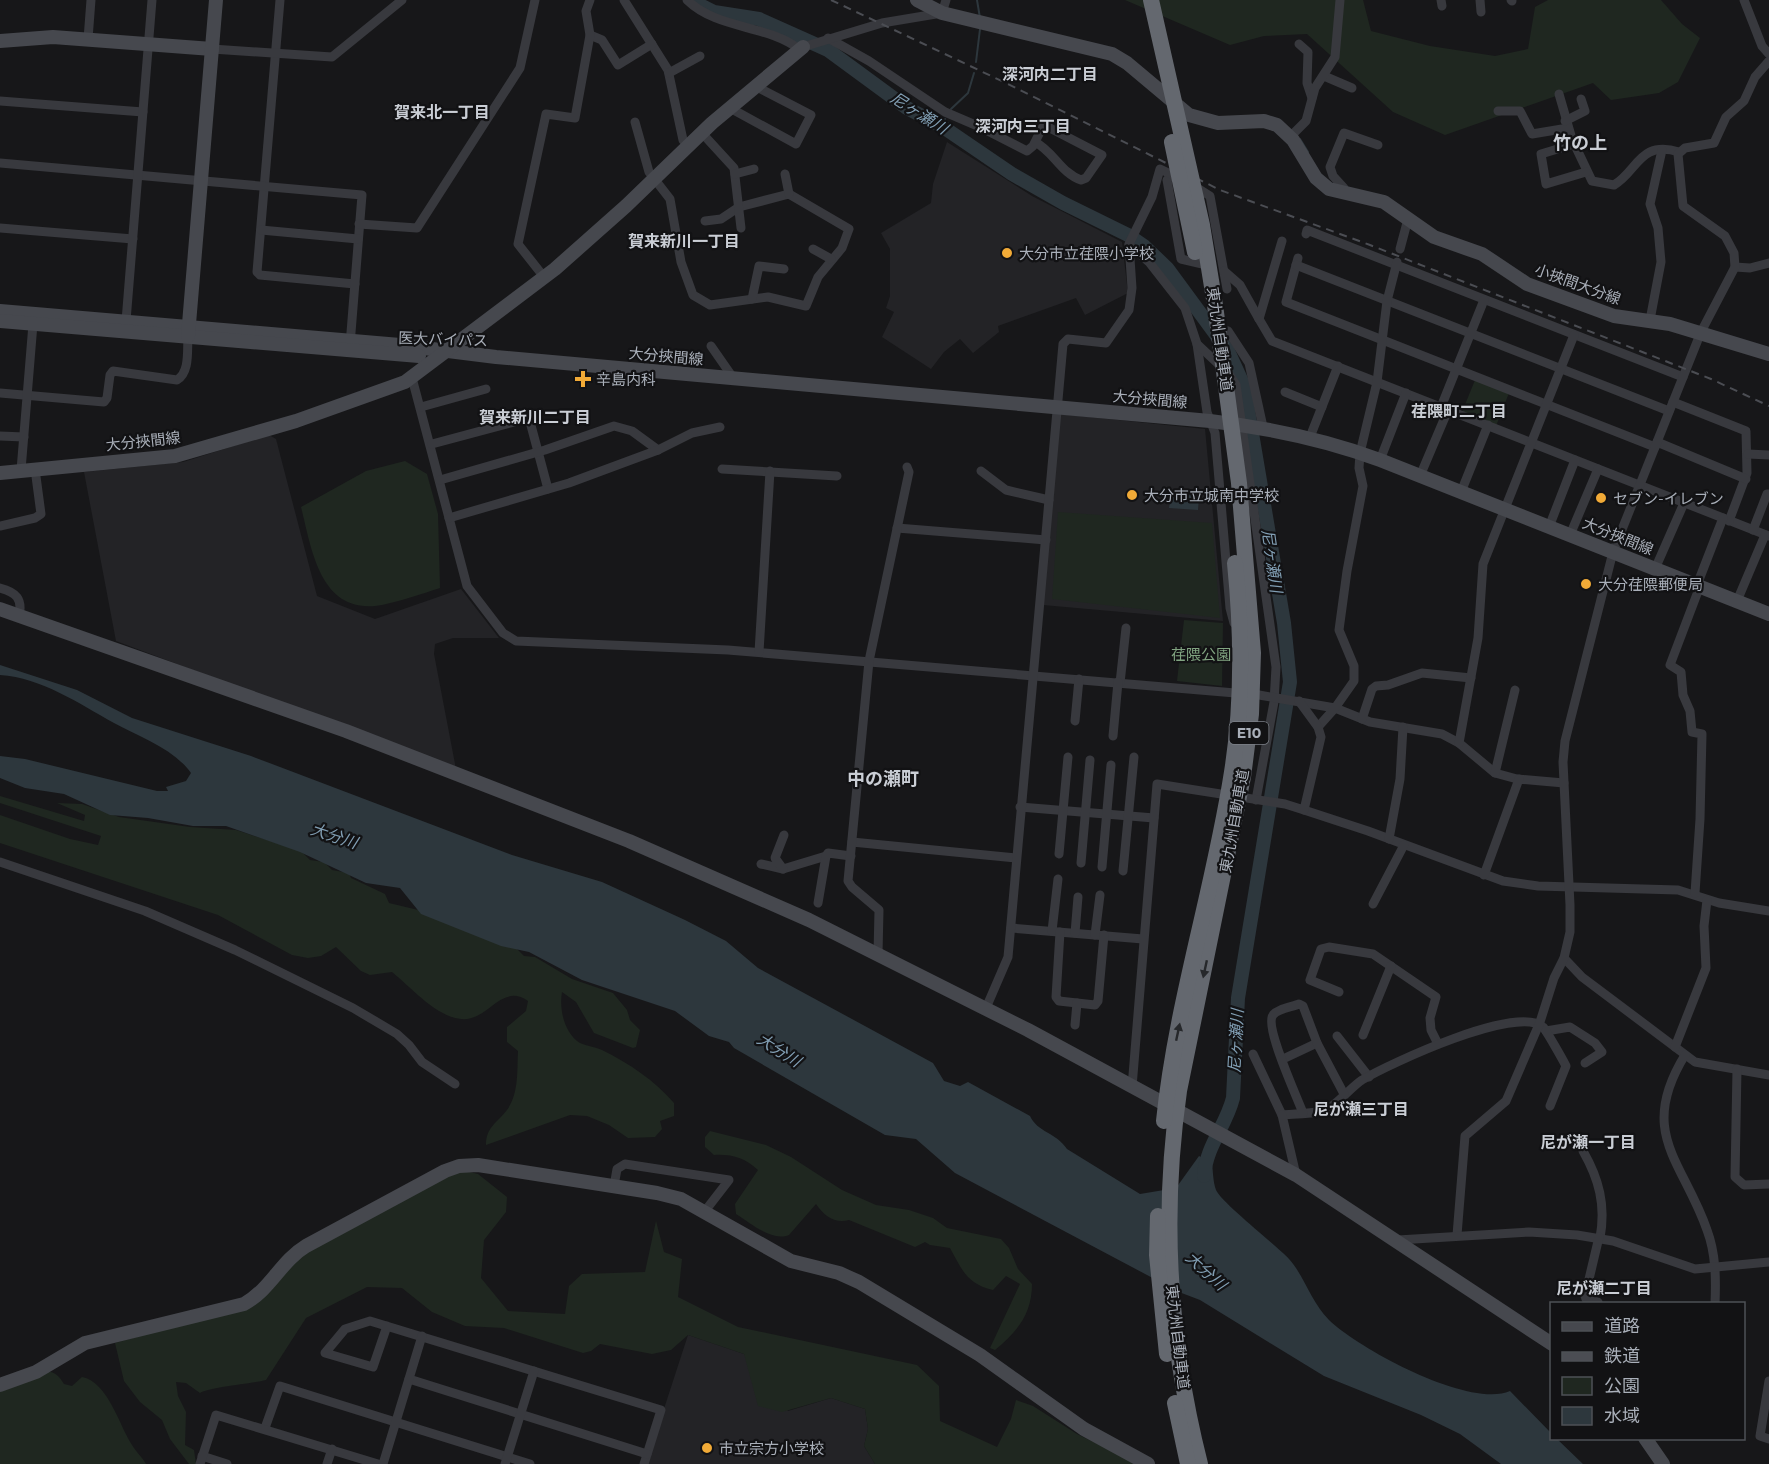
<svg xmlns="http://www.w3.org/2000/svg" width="1769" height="1464" font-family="Montserrat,'Noto Sans JP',sans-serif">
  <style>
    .built { fill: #232326 }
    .green { fill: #1f2720 }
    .water { fill: #2d373d }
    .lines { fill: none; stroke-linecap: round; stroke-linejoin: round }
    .stream { stroke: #2d373d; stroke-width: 2 }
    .river { stroke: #2d373d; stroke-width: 14 }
    .street { stroke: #38393e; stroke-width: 9 }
    .secondary { stroke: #46484e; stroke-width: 14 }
    .rail { stroke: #4b4d53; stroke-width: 2; stroke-dasharray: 8 6; stroke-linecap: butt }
    .highway-bridge { stroke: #64686f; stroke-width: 16 }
    .oneway { fill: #26282b }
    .poi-dot { fill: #f1aa37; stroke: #121214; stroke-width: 2 }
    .labels { text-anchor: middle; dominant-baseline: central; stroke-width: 4.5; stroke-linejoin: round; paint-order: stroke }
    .shield { fill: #121214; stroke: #7c8088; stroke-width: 1.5 }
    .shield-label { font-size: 14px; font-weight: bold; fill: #a9afb9 }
    .poi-label { font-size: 15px; fill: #a9afb9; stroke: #121214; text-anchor: start }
    .street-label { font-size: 15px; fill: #a9afb9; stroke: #121214 }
    .park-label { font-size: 15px; fill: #81a481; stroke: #121214 }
    .neighbourhood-label { font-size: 16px; font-weight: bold; fill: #caced5; stroke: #121214 }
    .water-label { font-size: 16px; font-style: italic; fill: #819eb3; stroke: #121214 }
    .quarter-label { font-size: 18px; font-weight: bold; fill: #caced5; stroke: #121214 }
  </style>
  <rect width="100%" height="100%" fill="#171719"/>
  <g class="built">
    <path d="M947 142 1032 196 1122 242 1128 293 1085 315 1076 298 998 326 999 332 973 353 960 339 944 352 931 369 882 337 894 312 886 308 890 296V249L881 233 931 203 933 184Z"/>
    <path d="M1060 414 1205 429 1223 621 1043 605Z"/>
    <path d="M269 435 276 439 317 596 375 619 461 589 499 638H453L435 644 434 654 456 769 116 641 84 472 183 462Z"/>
    <path d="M688 1335 744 1354 788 1411 831 1398 865 1409 868 1429 864 1446 875 1464H646Z"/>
  </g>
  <g class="green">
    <path d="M1125 0H1363L1371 31 1430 46 1495 56 1528 49 1535 7 1548 0H1661L1682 24 1700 38 1678 82 1659 93 1611 100 1593 83 1445 135 1393 112 1307 34 1264 36 1230 45Z"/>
    <path d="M1475 380 1509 393 1496 426 1462 412Z"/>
    <path d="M405 461 427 474 438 514 440 588C421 594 401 601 382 605 320 616 312 550 301 507L366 471Z"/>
    <path d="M1058 512 1212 523 1220 618 1052 599Z"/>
    <path d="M1184 620 1223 623 1222 686 1177 681Z"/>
    <path d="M0 796 84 821 85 815 57 803 82 804 119 817 190 827 236 830 301 851 310 860 324 862 332 870 349 873 351 878 385 894 389 903 439 915 516 948 524 956 535 957 572 979 613 993 627 1010 630 1020 640 1030 636 1047 633 1048 594 1033 576 1002 562 992C559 1009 564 1033 580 1043 587 1046 595 1047 602 1050 630 1064 654 1080 674 1103V1116L660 1121 662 1129 655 1137 628 1138 609 1125 587 1116 570 1115 486 1145C486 1127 497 1123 507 1110 519 1093 517 1071 518 1051L507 1042V1027L526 1011 528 1001C501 982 488 1022 461 1019 435 1016 412 988 392 972L370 975 361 971 336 947 321 956 308 958 292 955 218 915 0 843V815L70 839 98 845 101 836 0 803Z"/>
    <path d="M710 1131 766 1145 791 1157 842 1190 876 1205 909 1210 933 1218 947 1228 1001 1239 1009 1248 1018 1269 1032 1284C1032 1314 1017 1332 995 1350L990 1348 1020 1284 1006 1276 993 1290C967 1284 962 1270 950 1248L930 1245 925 1242 915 1247 849 1220C835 1224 824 1216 816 1204L789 1235C771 1242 751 1223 736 1214L735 1204 758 1170C745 1158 732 1154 714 1155L705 1147V1137Z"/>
    <path d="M461 1170 478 1174 507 1197 506 1212 484 1240 481 1278 508 1311 565 1314 569 1286 582 1274 645 1272 656 1221 664 1252 682 1259 678 1297 738 1327 917 1365 939 1386 940 1421 997 1447 1011 1419 1016 1400 1033 1406 1077 1434 1138 1464H875L864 1446 868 1429 865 1409 831 1398 782 1412 758 1406 744 1354 688 1335 671 1350 652 1354 600 1344 591 1351 583 1353 504 1328 465 1326 432 1312 402 1288 367 1287 306 1318 266 1380C250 1384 209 1387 200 1393L186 1383 176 1382 178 1396 186 1412 185 1445 194 1450 196 1464H189L170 1439 162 1420 140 1402 124 1381 115 1343 252 1305C276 1290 286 1269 306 1251Z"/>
    <path d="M45 1371C56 1372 59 1376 64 1384L72 1386 82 1377C108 1382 119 1425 132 1445 136 1452 143 1458 146 1464H0V1391Z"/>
  </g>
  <g class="water">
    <path d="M1171 494 1199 496 1198 510 1169 508Z"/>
    <path d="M0 665 77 690 132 718 251 756 512 855 602 882 685 920 726 941 758 968 933 1063 944 1081 960 1086 968 1082 1030 1116C1037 1132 1057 1133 1067 1149L1140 1194 1176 1188 1199 1156 1212 1163C1213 1171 1213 1182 1216 1190 1221 1202 1276 1245 1289 1259 1305 1277 1311 1302 1329 1320 1359 1349 1470 1409 1510 1391L1551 1433 1552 1438 1557 1439 1583 1464H1501L1460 1434 1421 1415 1324 1376 1200 1300 1179 1292 955 1173 916 1139 885 1135 734 1048 729 1042 709 1036 675 1011 582 980 529 952 501 946 421 914 400 888 366 883 300 852 226 826H193L148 818 110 815 64 794 25 788 0 778V756L25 759 157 791H168L166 787 186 781 191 773C174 749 140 737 114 723 78 703 42 678 0 675Z"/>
  </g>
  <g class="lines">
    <g class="stream">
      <path d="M977 0 980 18"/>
      <path d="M976 62 980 29"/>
      <path d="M951 109 968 93 974 73"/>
      <path d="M943 127 945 119"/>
      <path d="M1300 139 1308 152"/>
    </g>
    <path class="river" d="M696 3 714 12 759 19 828 50 907 108 943 127 1012 174 1063 203 1128 235 1144 246 1167 268 1228 351 1244 386 1284 623 1290 682 1238 998 1233 1098C1226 1126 1206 1146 1204 1176"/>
    <g class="street">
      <path d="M280 0 257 272 260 275 355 284"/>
      <path d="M624 0 668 70 683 140 688 146"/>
      <path d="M687 0C718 30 766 24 799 49"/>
      <path d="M1441 0 1442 6"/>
      <path d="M1480 0 1481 12"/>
      <path d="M1511 0 1512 1"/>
      <path d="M1744 0 1762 46 1769 54"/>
      <path d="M590 35 602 40 618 65 652 44"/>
      <path d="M828 38 869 61 945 112 980 127 1027 151 1033 146 1042 128 1046 126 1102 155 1086 178 1081 180C1061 173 1054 152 1035 142"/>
      <path d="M88 39 91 0"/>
      <path d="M1299 44 1308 52 1307 83 1312 98"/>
      <path d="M803 47 882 23 942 13 946 0"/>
      <path d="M212 49 332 57 402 0"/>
      <path d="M669 73 700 56"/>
      <path d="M1324 76 1352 88"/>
      <path d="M1559 94 1572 139 1592 181 1614 185C1638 171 1639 140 1679 152"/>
      <path d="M0 101 143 112"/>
      <path d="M730 108 796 144 811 115 755 86"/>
      <path d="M1498 111H1520L1532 134 1568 128"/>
      <path d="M1565 121 1585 111 1581 99"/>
      <path d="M635 122 649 172 670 199 681 262 693 295 710 305 768 297 806 306 818 277 842 248 849 229 789 194 739 207 721 219 705 221"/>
      <path d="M701 132 734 168 741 228"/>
      <path d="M1290 137 1306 121 1315 88 1335 57 1340 0"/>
      <path d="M1574 144 1541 154 1546 184 1586 172"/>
      <path d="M0 163 362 195 350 345"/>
      <path d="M735 174 754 169"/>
      <path d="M785 174 789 194"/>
      <path d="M1173 174 1167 180 1181 259 1211 266"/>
      <path d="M1191 184 1210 196 1227 289"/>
      <path d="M1344 193V188L1333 176 1330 167 1344 133 1378 145"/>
      <path d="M359 224 417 228 520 68 535 0"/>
      <path d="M0 228 133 239"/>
      <path d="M261 230 358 239"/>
      <path d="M1306 234 1307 230 1683 377"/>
      <path d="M1282 241 1259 319 1272 341 1769 536"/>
      <path d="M1129 245 1149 262 1185 308 1197 344 1207 412 1215 433 1230 608 1234 623"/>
      <path d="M813 249 831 259"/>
      <path d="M1400 249 1408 219"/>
      <path d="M1298 258 1286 302 1655 447"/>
      <path d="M1296 265 1669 411"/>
      <path d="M1735 267 1750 268 1769 263"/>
      <path d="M1224 271 1240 285 1259 319"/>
      <path d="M544 277 518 244 546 114 575 118 590 35 586 11 590 0"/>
      <path d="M752 299 759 266 784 269"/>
      <path d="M1650 320 1661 262 1658 228 1650 204 1662 150"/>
      <path d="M126 321 152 0"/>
      <path d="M1228 331 1249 363 1263 427"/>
      <path d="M1197 344 1229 374 1236 385 1276 667 1274 702 1256 800"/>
      <path d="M711 346 734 379"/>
      <path d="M412 378 467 586 503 633 516 641 728 650 1259 695 1335 708 1370 722 1442 734 1459 743 1495 773 1517 779 1564 783"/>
      <path d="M1285 392 1322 407"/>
      <path d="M0 393 104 402 107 398 110 375 113 371 177 380C190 372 187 351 188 337"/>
      <path d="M1673 402 1746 431 1747 473 1729 521"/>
      <path d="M421 407 486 389"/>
      <path d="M1441 407 1484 300"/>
      <path d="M0 436 24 437"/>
      <path d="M1310 437 1338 366"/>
      <path d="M1657 442 1746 479"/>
      <path d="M432 444 529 418 548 489"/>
      <path d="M1748 454 1769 455"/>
      <path d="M1380 460 1406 393"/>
      <path d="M722 469 837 476"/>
      <path d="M21 470 33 324"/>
      <path d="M981 471 1006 490 1049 500"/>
      <path d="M1420 476 1448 410"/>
      <path d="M440 480 545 450 614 426 632 431 658 450"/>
      <path d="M1461 492 1488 425"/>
      <path d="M449 518 569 483 658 450 692 433 720 427"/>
      <path d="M0 526 35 518 41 514 35 469"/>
      <path d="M1549 527 1575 460"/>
      <path d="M897 528 1046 540"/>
      <path d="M1753 530 1767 494H1769"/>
      <path d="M1570 535 1598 469"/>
      <path d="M1655 569 1684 503"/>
      <path d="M1697 585 1723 518"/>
      <path d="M0 588C16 592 23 599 19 616"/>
      <path d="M1737 601 1765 535"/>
      <path d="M759 652 770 471"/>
      <path d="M1120 683 1126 628"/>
      <path d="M1362 719 1372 689 1376 686 1388 685 1422 673 1471 678"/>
      <path d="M1075 721 1079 679"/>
      <path d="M1318 727 1335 708 1354 681V666L1339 630 1347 571 1363 486 1359 468 1360 453 1377 382 1387 301 1397 262"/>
      <path d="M1113 736 1118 682"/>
      <path d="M1459 743 1478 638 1483 564 1574 335"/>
      <path d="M1495 773 1515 690"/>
      <path d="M1020 807 1154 818"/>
      <path d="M1304 810 1368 831 1503 881 1538 886 1678 890 1719 903 1769 911"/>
      <path d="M1389 839 1400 779 1403 727"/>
      <path d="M852 842 1016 858"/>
      <path d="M1059 854 1068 757"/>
      <path d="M0 862 145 911 235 950 353 1008 397 1034 409 1045 422 1062 455 1084"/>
      <path d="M1081 863 1090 760"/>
      <path d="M761 864 783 869 826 856"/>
      <path d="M1102 867 1111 765"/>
      <path d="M783 869 775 858 784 835"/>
      <path d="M1123 871 1134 757"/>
      <path d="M1484 875 1519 779"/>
      <path d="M1695 893 1700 819 1702 734 1692 732 1690 711 1683 695 1681 672 1670 665 1700 586"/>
      <path d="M818 903 826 856 828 853 851 856"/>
      <path d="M1373 904 1404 845"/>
      <path d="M1011 928 1143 939"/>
      <path d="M1052 931 1058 879"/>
      <path d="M1060 932 1056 997 1059 1001 1095 1005 1098 1001 1104 935"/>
      <path d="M1075 933 1078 897"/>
      <path d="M1095 935 1100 895"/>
      <path d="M878 954 879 910 852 887 848 881 869 661 909 472 907 467"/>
      <path d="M1564 958 1582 977 1695 1062 1769 1075"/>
      <path d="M1339 992 1310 980 1321 949 1329 947 1373 954 1436 997 1430 1018 1431 1030 1438 1044"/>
      <path d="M986 1008 1008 957 1063 344 1068 339 1106 343 1129 310 1132 288 1129 244 1152 197 1160 169 1179 178"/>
      <path d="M1075 1025 1077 1003"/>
      <path d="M1546 1031 1570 1027 1595 1043 1602 1052 1585 1063"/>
      <path d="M1363 1035 1391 966"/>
      <path d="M1337 1036 1369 1077"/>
      <path d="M1675 1047 1706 968 1704 926 1707 900"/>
      <path d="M1253 1054 1282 1115C1295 1114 1310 1114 1323 1111 1333 1109 1351 1087 1362 1080 1389 1064 1517 1004 1543 1027 1546 1030 1563 1060 1566 1066L1550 1106"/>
      <path d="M1685 1055C1637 1133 1683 1161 1707 1230 1716 1254 1716 1279 1715 1304"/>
      <path d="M1283 1059 1317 1043"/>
      <path d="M1737 1069 1735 1177 1744 1185 1769 1184"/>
      <path d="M1132 1087 1157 784 1285 804 1304 810 1321 737 1318 727 1299 701"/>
      <path d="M1303 1113C1297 1097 1264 1026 1273 1015 1277 1009 1292 1007 1299 1004L1303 1006 1317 1043 1344 1094"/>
      <path d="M1282 1115 1296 1175"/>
      <path d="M1583 1151C1599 1179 1606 1205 1600 1238"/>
      <path d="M614 1186 617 1169 625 1164 729 1180 705 1211"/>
      <path d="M1457 1235 1465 1136 1506 1101 1540 1022 1554 978 1564 958 1570 932V905L1563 762 1565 741 1613 552 1701 332 1735 267 1734 253 1725 236 1683 206 1678 154 1685 148 1714 143 1726 117 1744 101 1755 77 1769 61"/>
      <path d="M1398 1240 1529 1232 1577 1235 1613 1241 1695 1269 1769 1262"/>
      <path d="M1598 1302 1586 1299 1585 1296 1599 1237"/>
      <path d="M387 1326 373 1367 325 1353 345 1329 370 1321 661 1410 644 1464"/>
      <path d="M409 1379 647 1454"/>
      <path d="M1769 1381 1760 1436 1769 1439"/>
      <path d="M265 1428 280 1386 530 1464"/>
      <path d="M202 1456 227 1464"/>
      <path d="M200 1464 216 1415 378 1464"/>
      <path d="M327 1464 332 1449"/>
      <path d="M383 1464 422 1336"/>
      <path d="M505 1464 534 1371"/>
    </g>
    <g class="secondary">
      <path d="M917 0 942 13 1112 54 1127 63 1189 115 1218 123 1264 121 1277 125 1293 140 1316 178 1329 189 1384 202 1434 237 1482 254 1527 284 1614 316 1670 324 1769 354"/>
      <path d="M0 41 53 37 212 49"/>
      <path d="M0 311 400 345 496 357 1210 421C1270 428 1324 439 1380 460L1769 614"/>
      <path d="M0 321 419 356"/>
      <path d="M188 336 216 0"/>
      <path d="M0 473 175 456 296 421 405 382 555 269 626 206 712 123 803 47"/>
      <path d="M0 609 346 731 629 841 809 920 1028 1030 1296 1175 1552 1344"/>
      <path d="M0 1385 36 1372 85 1343 244 1304C271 1289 281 1261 306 1246L445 1171 459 1166 478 1165 657 1193 681 1199 791 1261 839 1273 859 1282 980 1355 1084 1429 1148 1464"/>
      <path d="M1645 1438 1663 1464"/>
    </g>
    <path class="rail" d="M831 0 1008 84 1220 190 1370 245 1711 379 1769 406"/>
    <g class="highway-bridge">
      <path d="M1151 0 1202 225 1215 305 1239 483 1253 653 1251 714 1243 777 1179 1091C1161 1216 1169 1342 1200 1464"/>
      <path d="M1172 142 1195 252"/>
      <path d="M1164 1121C1176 1003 1214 889 1232 772 1243 703 1242 633 1235 563"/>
      <path d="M1158 1216 1157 1255 1167 1354"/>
      <path d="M1175 1403 1188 1464"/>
    </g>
  </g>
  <defs><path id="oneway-solid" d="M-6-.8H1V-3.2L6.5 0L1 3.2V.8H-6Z" transform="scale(1.5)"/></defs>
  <g class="oneway">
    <use href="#oneway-solid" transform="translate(1205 969) rotate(102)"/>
    <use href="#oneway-solid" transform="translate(1178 1032) rotate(-78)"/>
  </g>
  <g class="poi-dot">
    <circle cx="1007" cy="253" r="6"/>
    <path d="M580 370h6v6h6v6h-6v6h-6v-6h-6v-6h6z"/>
    <circle cx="1132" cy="495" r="6"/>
    <circle cx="1601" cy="498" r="6"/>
    <circle cx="1586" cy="584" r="6"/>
    <circle cx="707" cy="1448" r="6"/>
  </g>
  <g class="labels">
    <rect class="shield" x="1229.5" y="722" width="39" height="22" rx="4.5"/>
    <g class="shield-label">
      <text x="1249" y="733">E10</text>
    </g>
    <g class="poi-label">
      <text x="1019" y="253">大分市立荏隈小学校</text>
      <text x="596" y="379">辛島内科</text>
      <text x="1144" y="495">大分市立城南中学校</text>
      <text x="1613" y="498">セブン-イレブン</text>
      <text x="1598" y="584">大分荏隈郵便局</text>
      <text x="719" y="1448">市立宗方小学校</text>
    </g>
    <g class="street-label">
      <text transform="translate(1578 284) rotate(20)">小挾間大分線</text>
      <text transform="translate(443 339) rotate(2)">医大バイパス</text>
      <text transform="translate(1220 339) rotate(82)">東九州自動車道</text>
      <text transform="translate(666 356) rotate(5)">大分挾間線</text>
      <text transform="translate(1150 399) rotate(5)">大分挾間線</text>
      <text transform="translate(143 441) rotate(-6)">大分挾間線</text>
      <text transform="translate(1618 536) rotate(22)">大分挾間線</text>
      <text transform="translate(1234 821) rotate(-80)">東九州自動車道</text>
      <text transform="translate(1178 1337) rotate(83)">東九州自動車道</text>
    </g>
    <g class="park-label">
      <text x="1201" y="654">荏隈公園</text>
    </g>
    <g class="neighbourhood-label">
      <text x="1050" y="74">深河内二丁目</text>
      <text x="442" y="112">賀来北一丁目</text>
      <text x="1023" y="126">深河内三丁目</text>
      <text x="684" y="241">賀来新川一丁目</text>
      <text x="1459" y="411">荏隈町二丁目</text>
      <text x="535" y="417">賀来新川二丁目</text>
      <text x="1361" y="1109">尼が瀬三丁目</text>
      <text x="1588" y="1142">尼が瀬一丁目</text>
      <text x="1604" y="1288">尼が瀬二丁目</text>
    </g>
    <g class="water-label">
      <text transform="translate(919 113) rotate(32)">尼ヶ瀬川</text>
      <text transform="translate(1272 561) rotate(82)">尼ヶ瀬川</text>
      <text transform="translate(334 836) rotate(18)">大分川</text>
      <text transform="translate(1236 1041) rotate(-87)">尼ヶ瀬川</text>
      <text transform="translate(779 1050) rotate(32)">大分川</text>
      <text transform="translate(1206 1271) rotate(42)">大分川</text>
    </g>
    <g class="quarter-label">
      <text x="1580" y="143">竹の上</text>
      <text x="883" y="779">中の瀬町</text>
    </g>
  </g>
  <rect x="1550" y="1302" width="195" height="138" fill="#121214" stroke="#4e5156" stroke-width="1.5"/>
  <rect x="1562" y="1322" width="30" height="9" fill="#46484e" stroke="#4e5156" stroke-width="1.5"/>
  <text x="1604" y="1332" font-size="18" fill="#a9afb9">道路</text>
  <rect x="1562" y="1352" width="30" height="9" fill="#4b4d53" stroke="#4e5156" stroke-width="1.5"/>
  <text x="1604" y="1362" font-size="18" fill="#a9afb9">鉄道</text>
  <rect x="1562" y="1377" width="30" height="18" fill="#1f2720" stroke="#4e5156" stroke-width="1.5"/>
  <text x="1604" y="1392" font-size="18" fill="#a9afb9">公園</text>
  <rect x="1562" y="1407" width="30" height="18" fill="#2d373d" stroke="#4e5156" stroke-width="1.5"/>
  <text x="1604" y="1422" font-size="18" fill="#a9afb9">水域</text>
</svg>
